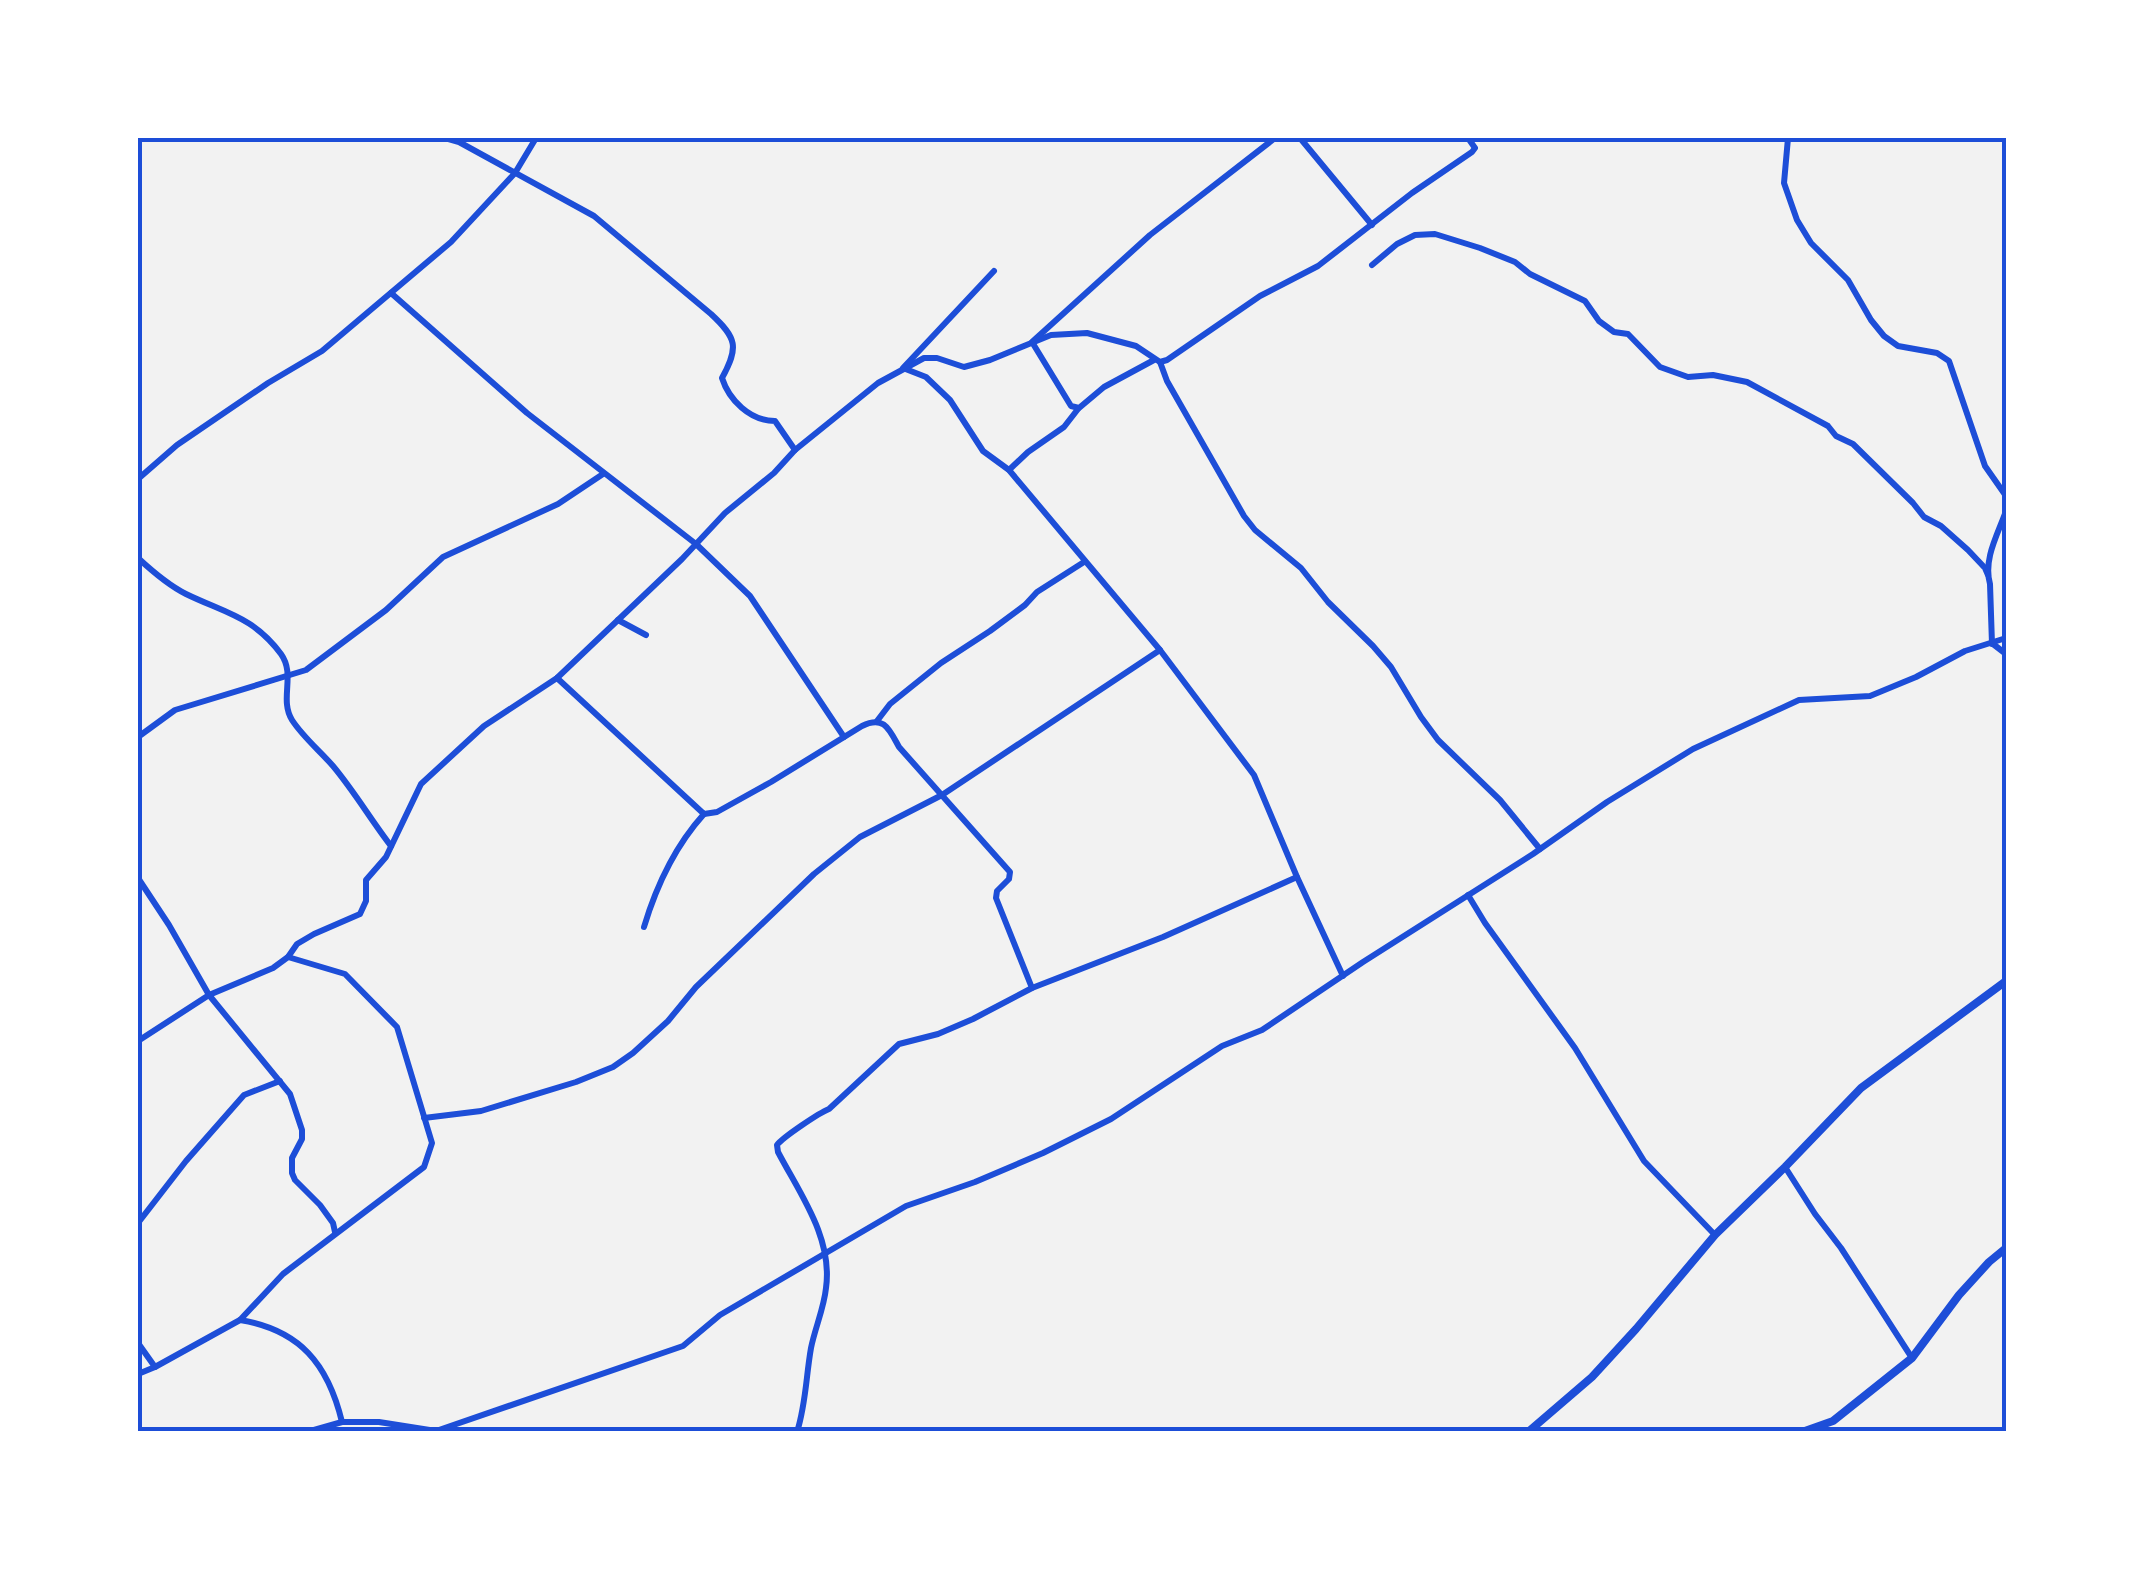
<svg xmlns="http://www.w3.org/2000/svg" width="2144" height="1569" font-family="'PT Sans',sans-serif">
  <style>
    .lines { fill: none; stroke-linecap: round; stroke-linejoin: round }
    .minor { stroke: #1d4ed8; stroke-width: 6 }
    .tertiary { stroke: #1d4ed8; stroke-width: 8 }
    .neatline { fill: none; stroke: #1d4ed8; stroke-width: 4 }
  </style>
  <rect width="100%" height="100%" fill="#f2f2f2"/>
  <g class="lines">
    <g class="minor">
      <path d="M445 138 459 142 594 216 711 314C737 338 739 347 722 378 729 400 750 421 775 421L795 450 878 383 924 358H937L964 367 990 360 1051 335 1087 333 1136 346 1160 362 1167 360 1260 296 1318 266 1412 193 1472 152 1475 148 1468 138"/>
      <path d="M1300 138 1372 225"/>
      <path d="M1788 138 1784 183 1797 220 1811 243 1848 280 1871 320 1884 336 1898 346 1937 353 1949 361 1985 466 2006 496"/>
      <path d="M1372 265 1397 244 1415 235 1435 234 1480 248 1515 262 1530 274 1585 301 1599 321 1614 332 1628 334 1660 367 1688 377 1713 375 1747 382 1828 426 1836 436 1853 444 1913 503 1924 517 1941 526 1968 550 1985 568 1988 575"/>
      <path d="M994 271 903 368 926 377 950 400 983 451 1009 470 1160 650 1254 775 1297 877 1343 976"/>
      <path d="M391 293 527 413 696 544 750 596 844 737"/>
      <path d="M1154 360 1104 387 1079 408 1071 406 1032 342 1150 235 1275 138"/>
      <path d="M1160 362 1167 381 1244 516 1255 530 1301 568 1328 602 1373 646 1391 667 1421 717 1438 740 1500 800 1540 849"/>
      <path d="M1009 470 1028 452 1064 427 1078 409"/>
      <path d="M138 479 177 445 268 383 322 351 451 242 515 173 536 138"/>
      <path d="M138 558C152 571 168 585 186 594 225 613 254 617 281 654 296 675 279 699 292 720 303 737 320 751 333 766 354 791 371 820 391 846"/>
      <path d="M646 635 618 620 682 559 725 513 774 473 795 450"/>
      <path d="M1992 644 1990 584C1983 559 1998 534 2006 511"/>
      <path d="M1993 644 2006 654"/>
      <path d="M557 678 704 814 717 812 771 782 862 726C884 715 889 729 899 747L1010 872 1009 879 997 891 996 898 1032 988"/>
      <path d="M877 721 890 704 941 663 990 631 1025 605 1037 592 1084 562"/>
      <path d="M138 737 175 710 306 670 386 610 443 557 558 504 603 474"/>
      <path d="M138 878 169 925 209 995 290 1094 302 1130V1139L292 1158V1173L295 1180 320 1205 333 1223 335 1232"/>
      <path d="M1468 895 1485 923 1575 1048 1644 1161 1715 1235"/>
      <path d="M644 927C656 887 676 845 704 814"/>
      <path d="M138 1041 209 995 273 968 288 957 297 944 314 934 360 914 366 901V880L386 857 421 784 484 726 557 678 618 620"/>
      <path d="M424 1118 481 1111 576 1082 613 1067 633 1053 668 1021 696 987 814 874 860 837 942 795 1160 650"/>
      <path d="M1785 1167 1815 1214 1841 1248 1912 1358"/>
      <path d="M138 1223 186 1161 244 1095 280 1081"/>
      <path d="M240 1320 283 1274 424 1167 432 1143 397 1027 345 974 288 957"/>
      <path d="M138 1343 155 1367 240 1320C300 1330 328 1364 342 1422"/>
      <path d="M138 1374 155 1367"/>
      <path d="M307 1432 342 1422H379L436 1431 683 1346 720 1315 906 1206 975 1182 1043 1153 1111 1119 1222 1046 1262 1030 1363 962 1533 854 1607 802 1693 749 1799 700 1870 696 1916 677 1965 651 2006 638"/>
      <path d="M797 1432C806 1404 806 1376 811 1348 815 1328 824 1308 826 1288 833 1238 800 1194 778 1152L777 1145C783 1137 819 1113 829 1109L899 1044 938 1034 973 1019 1032 988 1163 937 1297 877"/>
    </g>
    <g class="tertiary">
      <path d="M1528 1432 1592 1377 1636 1329 1715 1235 1785 1167 1861 1088 2006 981"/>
      <path d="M1802 1432 1833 1421 1912 1358 1959 1295 1989 1262 2006 1248"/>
    </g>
  </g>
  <rect width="2144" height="1569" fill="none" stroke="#ffffff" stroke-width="280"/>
  <rect x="140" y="140" width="1864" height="1289" class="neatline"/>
</svg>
